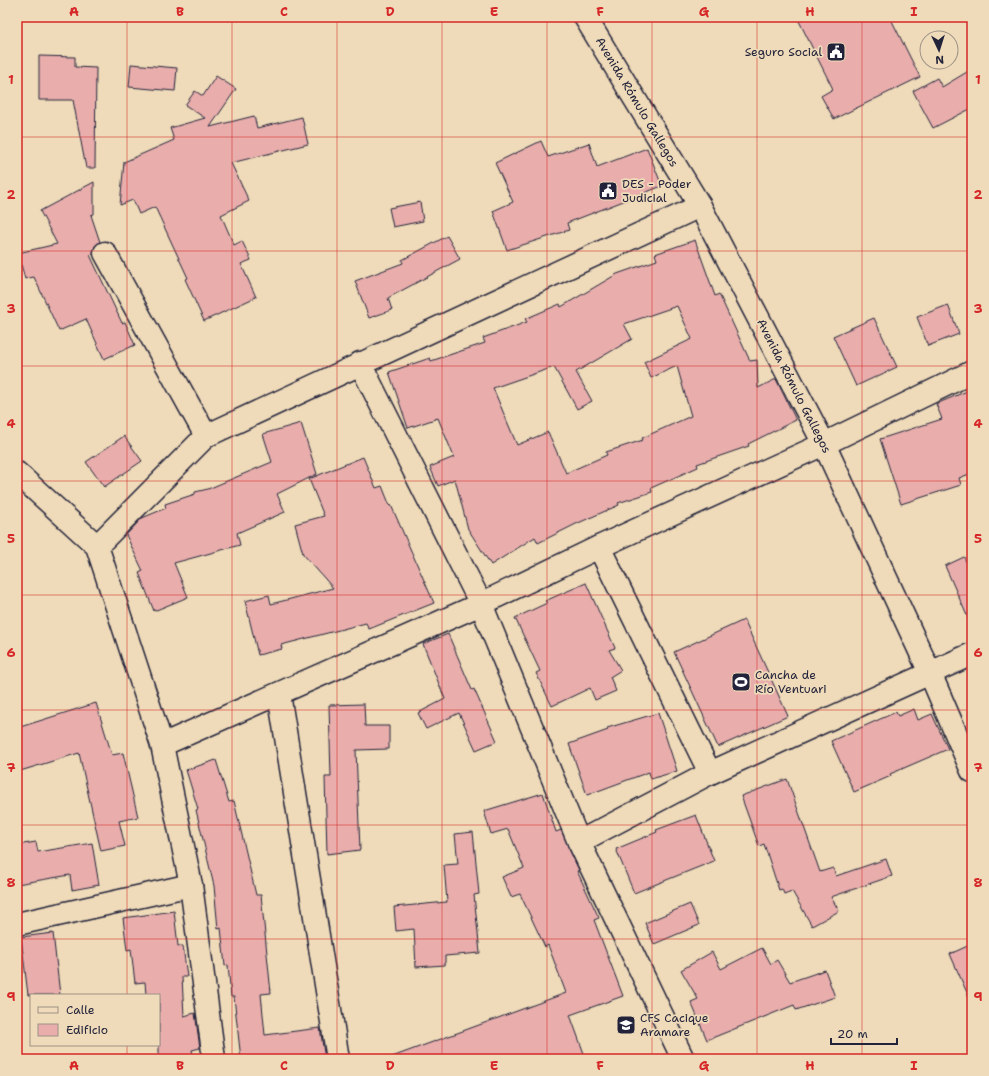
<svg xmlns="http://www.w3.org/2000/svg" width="989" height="1076" font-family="'Shantell Sans',sans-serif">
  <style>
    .building { fill: #e9aeac; stroke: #22223b; fill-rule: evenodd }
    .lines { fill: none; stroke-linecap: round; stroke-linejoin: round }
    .minor-casing { stroke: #22223b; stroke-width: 25 }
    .minor { stroke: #efdbb9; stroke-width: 22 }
    .grid { fill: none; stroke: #d62828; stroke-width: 1; stroke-opacity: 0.55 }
    .labels { text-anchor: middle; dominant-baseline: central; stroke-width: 3.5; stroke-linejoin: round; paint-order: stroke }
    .poi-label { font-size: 12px; fill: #22223b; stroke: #efdbb9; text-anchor: start }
    .street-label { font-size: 12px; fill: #22223b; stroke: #efdbb9 }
    .neatline { fill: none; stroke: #d62828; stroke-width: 1.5 }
    .grid-label { font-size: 13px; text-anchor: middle; font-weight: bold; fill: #d62828 }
  </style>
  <rect width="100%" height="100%" fill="#efdbb9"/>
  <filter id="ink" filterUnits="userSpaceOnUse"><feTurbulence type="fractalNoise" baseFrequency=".025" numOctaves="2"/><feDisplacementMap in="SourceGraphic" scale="8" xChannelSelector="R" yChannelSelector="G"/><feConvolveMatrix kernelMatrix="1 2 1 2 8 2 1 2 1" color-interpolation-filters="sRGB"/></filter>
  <g filter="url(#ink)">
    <g class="building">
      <path d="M797 17H890L920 77 834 119 821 96 833 89Z"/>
      <path d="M39 56 75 57V67L96 68 95 168H86L73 100H39Z"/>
      <path d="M131 64 177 68 175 91 129 87Z"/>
      <path d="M972 69V108L933 128 913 91 937 78 942 87Z"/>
      <path d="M216 76 236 89 210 127 254 116 257 128 302 117 308 144 231 163 249 201 221 215 234 245 242 241 251 260 241 264 256 297 204 321 185 279 188 278 155 207 139 214 133 200 120 205 124 162 174 140 170 128 205 118 185 105 195 91 203 96Z"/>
      <path d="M541 141 548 157 589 143 597 167 647 148 662 186 567 223 569 230 507 250 493 211 513 202 495 163Z"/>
      <path d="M94 182V214L91 215 100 242 95 246 93 254 90 255 122 323 125 322 135 345 104 359 86 319 59 331 34 277 25 279 18 253 57 244 40 211Z"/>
      <path d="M420 202 423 221 393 227 389 208Z"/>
      <path d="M447 236 460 259 388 298 392 310 369 318 355 281 403 263 402 260Z"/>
      <path d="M695 240 715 296 719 294 750 361 757 360 758 388 776 379 796 420 748 444 749 446 697 464 698 467 651 488 652 492 618 503 619 505 576 524 538 543 535 537 491 565 468 529 455 479 438 486 430 467 454 457 438 418 408 428 389 372 430 358 431 361 485 343 483 338 527 322 525 319 560 304 561 307 617 274 657 260 655 254ZM677 306 692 339 644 362 651 378 677 366 691 416 642 438 643 440 606 452 607 455 566 473 548 432 517 445 493 388 554 367 577 409 592 401 576 372 632 339 624 324Z"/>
      <path d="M948 305 959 334 928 346 917 317Z"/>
      <path d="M874 318 897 367 856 386 833 336Z"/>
      <path d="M972 389V473L959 478 961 485 901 504 880 439 942 419 936 404Z"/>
      <path d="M301 423 317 474 277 494 285 512 237 533 240 545 174 563 188 597 154 611 139 573 143 571 126 535 142 518 166 508 165 504 195 494V492L208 489 272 462 263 434Z"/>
      <path d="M124 436 142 461 104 487 86 462Z"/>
      <path d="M363 457 376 488 382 486 390 506 391 505 434 603 369 629 366 623 281 645 282 649 258 655 245 601 269 595 271 604 333 588 303 554 295 524 324 516 309 479Z"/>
      <path d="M964 557 972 575V627L945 566Z"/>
      <path d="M586 583 615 648 609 650 621 670 610 677 616 691 595 700 590 688 552 706 536 673 540 671 515 618 547 603 545 601Z"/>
      <path d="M744 620 788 716 718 747 674 652Z"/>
      <path d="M448 634 472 690 474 689 497 741 476 750 459 713 426 729 418 713 445 699 423 644Z"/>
      <path d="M96 703 112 755 123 753 138 817 119 821 125 846 101 851 79 753 17 772V728Z"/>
      <path d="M364 704 365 726H389V749L356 750 360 850 327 854 325 777H331L329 705Z"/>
      <path d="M914 709 918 720 932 714 948 749 890 774 891 776 854 792 831 741 896 712 898 716Z"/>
      <path d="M658 713 677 771 651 779 649 772 587 795 569 744 608 730 607 728Z"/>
      <path d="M216 760 229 802 234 801 256 895H261L271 993 261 994 265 1035 320 1028 325 1059H241L234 997H231L228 965 225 966 221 928 218 929 214 886 196 810 198 809 186 770Z"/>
      <path d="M787 779 820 872 833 868 836 876 886 859 892 876 831 897 839 911 812 926 792 891 784 894 782 889 779 890 764 844 759 846 741 796Z"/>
      <path d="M543 793 556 832 561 830 579 870 577 871 599 918 594 920 623 996 570 1015 586 1059H393L392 1057 566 993 548 945 545 947 520 894 511 897 502 877 524 868 508 829 491 834 484 811Z"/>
      <path d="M696 815 714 861 634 893 616 849 657 832 656 830Z"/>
      <path d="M473 832 479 894 474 895 480 953 445 956V965L416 967 414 929 396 931 394 907 447 902 444 865 458 864 455 834Z"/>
      <path d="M36 842 38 852 92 843 99 885 72 890 70 875 17 884V845Z"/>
      <path d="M690 904 699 925 654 944 645 923Z"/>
      <path d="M174 911 178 946H183L187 977H182L184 1016 195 1013 200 1048 192 1050 194 1059H159V995H146L145 982 135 983 131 949 127 950 123 918Z"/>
      <path d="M53 933 60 995H28L21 937Z"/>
      <path d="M972 944V1004L950 954Z"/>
      <path d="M762 948 771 964 777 960 790 982 825 970 835 997 796 1010 794 1005 707 1040 691 1002 698 999 681 970 712 952 721 969Z"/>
    </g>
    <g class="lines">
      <g class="minor-casing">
        <g id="minor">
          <path d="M585 17 700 206 824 444 930 673 972 771"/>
          <path d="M105 253 206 436"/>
          <path d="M360 363 481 604 579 842 683 1059"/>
          <path d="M17 473 97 546 162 745 191 885 214 1059"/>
          <path d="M97 546 206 436 700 206"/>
          <path d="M599 547 710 773"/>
          <path d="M279 694 338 1059"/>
          <path d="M162 745 481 604 599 547 824 444 972 372"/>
          <path d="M579 842 710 773 972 654"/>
          <path d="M17 924 191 885"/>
        </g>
      </g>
      <use href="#minor" class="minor"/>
    </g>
  </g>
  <path class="grid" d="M127 17V995M232 17V1059M337 17V1059M442 17V1059M547 17V1059M652 17V1059M757 17V1059M862 17V1059M17 137H972M17 251H972M17 366H972M17 481H972M17 595H972M17 710H972M17 825H972M17 939H972M127 1045V1059"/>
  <defs>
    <g id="civic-square" transform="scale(1)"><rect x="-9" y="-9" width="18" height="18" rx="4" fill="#22223b" stroke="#efdbb9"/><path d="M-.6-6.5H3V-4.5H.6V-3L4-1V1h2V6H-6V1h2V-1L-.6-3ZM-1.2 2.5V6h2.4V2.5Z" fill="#fff"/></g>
    <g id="stadium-square" transform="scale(1)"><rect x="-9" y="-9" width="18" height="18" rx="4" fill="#22223b" stroke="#efdbb9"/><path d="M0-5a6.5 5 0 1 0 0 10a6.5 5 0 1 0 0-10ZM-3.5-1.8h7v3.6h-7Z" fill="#fff"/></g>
    <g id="university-square" transform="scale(1)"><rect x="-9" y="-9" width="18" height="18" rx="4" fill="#22223b" stroke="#efdbb9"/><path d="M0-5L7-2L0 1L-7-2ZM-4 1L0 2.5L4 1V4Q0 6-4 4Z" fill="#fff"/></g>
  </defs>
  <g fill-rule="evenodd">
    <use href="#civic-square" x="836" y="52"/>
    <use href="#civic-square" x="608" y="191"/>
    <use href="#stadium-square" x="741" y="682"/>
    <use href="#university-square" x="626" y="1025"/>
  </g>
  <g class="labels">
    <g class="poi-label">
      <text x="822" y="52" text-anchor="end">Seguro Social</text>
      <text x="622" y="184">DES - Poder<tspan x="622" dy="14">Judicial</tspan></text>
      <text x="755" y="675">Cancha de<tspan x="755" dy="14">Río Ventuari</tspan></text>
      <text x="640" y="1018">CFS Cacique<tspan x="640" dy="14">Aramare</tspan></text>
    </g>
    <g class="street-label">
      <text transform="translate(637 102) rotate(59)">Avenida Rómulo Gallegos</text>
      <text transform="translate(794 386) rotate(63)">Avenida Rómulo Gallegos</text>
    </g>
  </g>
  <rect width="989" height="1076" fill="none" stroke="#efdbb9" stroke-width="44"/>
  <rect x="30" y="994" width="130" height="52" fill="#efdbb9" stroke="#9d9187"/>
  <rect x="38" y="1007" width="20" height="6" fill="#efdbb9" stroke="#9d9187"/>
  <text x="66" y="1014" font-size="12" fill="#22223b">Calle</text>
  <rect x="38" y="1024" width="20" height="12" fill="#e9aeac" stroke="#9d9187"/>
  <text x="66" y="1034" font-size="12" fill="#22223b">Edificio</text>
  <g transform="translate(939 50) rotate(176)"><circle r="19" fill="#efdbb9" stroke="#9d9187"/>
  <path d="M0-3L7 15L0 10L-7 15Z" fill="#22223b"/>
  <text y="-6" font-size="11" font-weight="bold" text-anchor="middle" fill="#22223b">N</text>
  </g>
  <path d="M831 1038v6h66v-6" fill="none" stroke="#22223b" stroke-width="2"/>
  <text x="837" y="1038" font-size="12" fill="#22223b" stroke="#efdbb9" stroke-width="3" paint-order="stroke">20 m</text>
  <rect x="22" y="22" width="945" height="1032" class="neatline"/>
  <g class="grid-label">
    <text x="74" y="16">A</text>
    <text x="180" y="16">B</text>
    <text x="284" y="16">C</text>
    <text x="390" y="16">D</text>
    <text x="494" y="16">E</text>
    <text x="600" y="16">F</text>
    <text x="704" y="16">G</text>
    <text x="810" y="16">H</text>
    <text x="914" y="16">I</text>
    <text x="11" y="84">1</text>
    <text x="978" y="84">1</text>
    <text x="11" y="199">2</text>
    <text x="978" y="199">2</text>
    <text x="11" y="313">3</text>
    <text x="978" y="313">3</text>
    <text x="11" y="428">4</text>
    <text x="978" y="428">4</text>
    <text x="11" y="543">5</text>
    <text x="978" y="543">5</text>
    <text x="11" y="657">6</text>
    <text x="978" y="657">6</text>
    <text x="11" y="772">7</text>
    <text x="978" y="772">7</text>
    <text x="11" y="887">8</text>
    <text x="978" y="887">8</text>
    <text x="11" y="1001">9</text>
    <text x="978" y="1001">9</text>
    <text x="74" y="1070">A</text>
    <text x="180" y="1070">B</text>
    <text x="284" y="1070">C</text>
    <text x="390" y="1070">D</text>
    <text x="494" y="1070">E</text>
    <text x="600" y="1070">F</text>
    <text x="704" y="1070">G</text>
    <text x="810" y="1070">H</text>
    <text x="914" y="1070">I</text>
  </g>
</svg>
